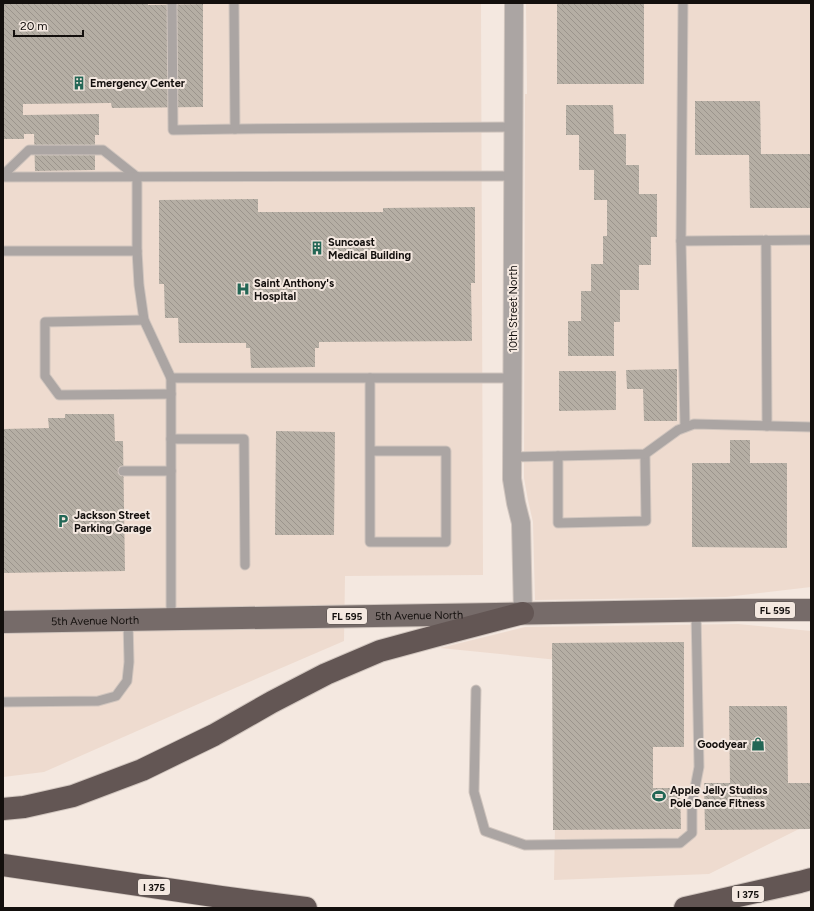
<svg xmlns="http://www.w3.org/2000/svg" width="814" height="911" font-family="Figtree,sans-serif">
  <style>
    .built { fill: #eedbcf }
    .building { fill: url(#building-back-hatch) }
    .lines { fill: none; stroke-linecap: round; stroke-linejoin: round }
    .lane-casing { stroke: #d0c5be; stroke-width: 11 }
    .street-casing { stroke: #d0c5be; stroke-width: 20 }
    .primary-casing { stroke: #d0c5be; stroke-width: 24 }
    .highway-casing { stroke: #d0c5be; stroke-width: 24 }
    .lane { stroke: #aba5a3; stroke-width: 9 }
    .street { stroke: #aba5a3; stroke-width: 18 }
    .primary { stroke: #766b69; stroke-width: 22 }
    .highway { stroke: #635654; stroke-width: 22 }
    .labels { text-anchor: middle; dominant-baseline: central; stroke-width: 4; stroke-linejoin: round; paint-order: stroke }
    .shield { fill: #f4e8e0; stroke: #56504c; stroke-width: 1 }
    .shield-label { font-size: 10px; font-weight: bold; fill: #130f0d }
    .poi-label { font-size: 11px; font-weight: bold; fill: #130f0d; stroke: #f4e8e0; text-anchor: start }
    .street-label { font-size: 11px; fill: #130f0d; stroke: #f4e8e0 }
  </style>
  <defs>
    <pattern id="building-back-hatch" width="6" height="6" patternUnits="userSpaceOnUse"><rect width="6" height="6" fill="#b5aea4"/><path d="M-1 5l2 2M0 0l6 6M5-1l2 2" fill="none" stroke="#9b948c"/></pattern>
  </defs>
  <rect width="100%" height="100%" fill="#f4e8e0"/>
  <g class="built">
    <path d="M3 3H481L483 575 345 576 344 641 212 698 44 772 3 777Z"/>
    <path d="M526 3H811V587L726 597 535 600 533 522 528 500 524 478 525 94H527Z"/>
    <path d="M738 624 811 631V823L709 874 554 880 558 660 440 648 525 627Z"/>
  </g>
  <g class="building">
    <path d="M3 3H148V5L203 4V107L112 108 111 103 23 104V115L99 114V135H95V170L35 171 34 134H24V139H3Z"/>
    <rect x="557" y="3" width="87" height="81"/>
    <path d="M695 101H760L761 154H811V208H750L749 155H695Z"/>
    <path d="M566 105H613L614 134H626V165H639V194H657V237H651V265H639V290H620V322H614V356H568V321H581V291H591V264H603V236H607V200H594V170H579V135H566Z"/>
    <path d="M258 199V212H383V208L475 207V283H471L472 341 319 342V348H315V367L251 368 250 348H246V343H179L178 318H165L164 284H159V200Z"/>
    <path d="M677 369V421H644L643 389H627L626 370Z"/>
    <path d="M559 371H616V410L559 411Z"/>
    <path d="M65 414H114L115 441H123L125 571 3 573V429L49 428 48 418H65Z"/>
    <path d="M276 431 335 432 334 535H275Z"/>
    <path d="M730 440H750V463H787V548L692 547V463H730Z"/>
    <path d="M684 642V747H653V788H680L681 829 553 830 552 643Z"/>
    <path d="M729 706H787L788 783H811V829L705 830 704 783H730Z"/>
  </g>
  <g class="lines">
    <g class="lane-casing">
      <g id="lane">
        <path d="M172 3 173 130 235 129 514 127"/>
        <path d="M234 3 235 129"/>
        <path d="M683 3 681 241 685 427"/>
        <path d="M3 175 29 150H103L137 177"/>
        <path d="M3 177 514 176"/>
        <path d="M137 177V251L139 285 144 320 171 378V618"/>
        <path d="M766 240 767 426"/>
        <path d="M681 241 811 240"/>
        <path d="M3 251H137"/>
        <path d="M144 320 45 322V376L59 395 171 394"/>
        <path d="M171 378H513"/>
        <path d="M370 378V542H446V451H370"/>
        <path d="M171 439H244L245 565"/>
        <path d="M558 456V523L646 521 645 454"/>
        <path d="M512 457 645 454 678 430 694 424 811 427"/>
        <path d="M123 471H171"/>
        <path d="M476 690 474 792 485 831 525 845 680 843 692 833V803L699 767 696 611"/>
        <path d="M3 702 98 701 116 696 127 681 129 662 128 620"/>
      </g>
    </g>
    <g class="street-casing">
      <path id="street" d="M514 3 512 479 516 503 521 523 523 613"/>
    </g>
    <g class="primary-casing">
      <g id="primary">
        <path id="s1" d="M3 622 738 610H811"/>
      </g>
    </g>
    <g class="highway-casing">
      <g id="highway">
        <path d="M3 809 24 807 73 796 142 770 214 735 272 702 326 674 380 651 439 635 523 613"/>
        <path d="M3 865 221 897 306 908"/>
        <path d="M685 908 800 882 811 879"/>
      </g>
    </g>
    <use href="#lane" class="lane"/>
    <use href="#street" class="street"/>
    <use href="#primary" class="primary"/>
    <use href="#highway" class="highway"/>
  </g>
  <defs>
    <g id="building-bare" transform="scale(1.08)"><path d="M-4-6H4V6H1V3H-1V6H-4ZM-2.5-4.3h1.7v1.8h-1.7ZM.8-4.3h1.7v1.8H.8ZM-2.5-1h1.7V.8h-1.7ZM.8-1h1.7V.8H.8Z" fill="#236655" stroke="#f4e8e0" stroke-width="2.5" paint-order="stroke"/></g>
    <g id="hospital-bare" transform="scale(1.08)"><path d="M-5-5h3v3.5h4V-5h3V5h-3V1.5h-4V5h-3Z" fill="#236655" stroke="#f4e8e0" stroke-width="2.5" paint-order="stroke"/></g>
    <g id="parking-bare" transform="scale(1.08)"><path d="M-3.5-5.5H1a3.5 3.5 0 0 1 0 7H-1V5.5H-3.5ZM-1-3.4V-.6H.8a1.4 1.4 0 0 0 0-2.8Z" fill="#236655" stroke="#f4e8e0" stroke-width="2.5" paint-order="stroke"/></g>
    <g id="shop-bare" transform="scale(1.08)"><path d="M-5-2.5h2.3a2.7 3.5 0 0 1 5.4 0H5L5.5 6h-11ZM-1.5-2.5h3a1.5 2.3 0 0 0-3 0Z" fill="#236655" stroke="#f4e8e0" stroke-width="2.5" paint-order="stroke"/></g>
    <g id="stadium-bare" transform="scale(1.08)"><path d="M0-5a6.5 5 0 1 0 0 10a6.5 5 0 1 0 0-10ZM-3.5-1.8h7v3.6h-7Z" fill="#236655" stroke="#f4e8e0" stroke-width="2.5" paint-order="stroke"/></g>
  </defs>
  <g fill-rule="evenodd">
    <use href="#building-bare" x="79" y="83"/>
    <use href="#building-bare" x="317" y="248"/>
    <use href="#hospital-bare" x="243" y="289"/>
    <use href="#parking-bare" x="63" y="521"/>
    <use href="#shop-bare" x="758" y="744"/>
    <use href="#stadium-bare" x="659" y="796"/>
  </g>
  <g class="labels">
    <g class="shield">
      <rect x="755" y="602" width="40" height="16" rx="3"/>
      <rect x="327" y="608" width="40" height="16" rx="3"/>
      <rect x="138" y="879" width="32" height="16" rx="3"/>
      <rect x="732" y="886" width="32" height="16" rx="3"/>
    </g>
    <g class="shield-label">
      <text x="775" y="610">FL 595</text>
      <text x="347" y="616">FL 595</text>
      <text x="154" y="887">I 375</text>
      <text x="748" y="894">I 375</text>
    </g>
    <g class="poi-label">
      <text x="90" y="83">Emergency Center</text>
      <text x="328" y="242">Suncoast<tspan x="328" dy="13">Medical Building</tspan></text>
      <text x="254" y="283">Saint Anthony's<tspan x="254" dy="13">Hospital</tspan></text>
      <text x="74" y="515">Jackson Street<tspan x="74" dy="13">Parking Garage</tspan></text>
      <text x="747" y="744" text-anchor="end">Goodyear</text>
      <text x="670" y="790">Apple Jelly Studios<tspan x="670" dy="13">Pole Dance Fitness</tspan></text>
    </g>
    <g class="street-label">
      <text transform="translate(513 309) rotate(-90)">10th Street North</text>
      <text stroke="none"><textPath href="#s1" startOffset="416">5th Avenue North</textPath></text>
      <text stroke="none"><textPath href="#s1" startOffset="92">5th Avenue North</textPath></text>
    </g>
  </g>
  <rect width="814" height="911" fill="none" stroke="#130f0d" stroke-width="8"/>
  <path d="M14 30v6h69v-6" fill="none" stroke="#130f0d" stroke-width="2"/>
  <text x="20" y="30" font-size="12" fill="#130f0d" stroke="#f4e8e0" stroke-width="3" paint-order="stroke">20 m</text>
</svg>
